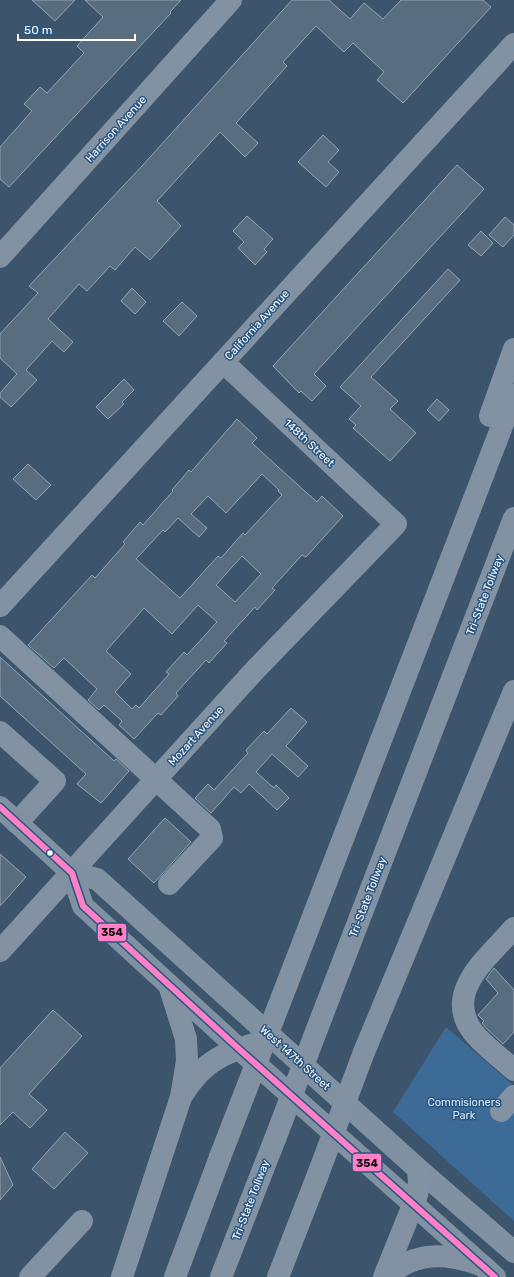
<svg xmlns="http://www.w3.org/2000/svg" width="514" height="1277" font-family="Rubik,sans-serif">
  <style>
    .green { fill: #3d6b97 }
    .building { fill: #596d80; stroke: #95a4b2; fill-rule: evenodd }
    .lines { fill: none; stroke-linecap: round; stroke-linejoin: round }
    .minor { stroke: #8292a3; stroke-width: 22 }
    .major { stroke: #8091a1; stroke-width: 22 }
    .highway { stroke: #8292a3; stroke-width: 22 }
    .highway-bridge { stroke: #8292a3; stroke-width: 22 }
    .bus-1-casing { stroke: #285581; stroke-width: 9 }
    .bus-1 { stroke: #ff80c5; stroke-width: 6 }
    .bus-dot { fill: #fff; stroke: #285581; stroke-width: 1.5 }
    .labels { text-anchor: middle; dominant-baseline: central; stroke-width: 3; stroke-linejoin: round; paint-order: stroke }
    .street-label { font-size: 11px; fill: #fff; stroke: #285581 }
    .park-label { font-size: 11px; fill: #d3e5f5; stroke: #285581 }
    .line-badge { stroke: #285581; stroke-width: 1.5 }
    .pale-badge-label { font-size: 11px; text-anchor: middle; font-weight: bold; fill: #111 }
  </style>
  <rect width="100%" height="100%" fill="#3c556d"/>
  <path class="green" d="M446 1027 514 1086V1221L393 1112Z"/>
  <g class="building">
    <path d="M32 0H75L55 21Z"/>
    <path d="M85 0H181L170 12 171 13 9 187 0 179V147L32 111 24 104 40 87 47 93 84 53 77 46 103 17Z"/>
    <path d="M292 0H329L350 19 364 3 383 19 401 0H483L491 7 403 103 377 80 384 72 353 43 344 52 316 26 283 62 287 66 236 123 258 143 245 157 220 132 157 201 181 226 150 260 135 247 115 270 110 266 87 291 79 284 48 319 73 342 64 352 52 341 26 370 37 380 11 407 0 397V393L17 374 0 358V334L38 293 29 286 142 166Z"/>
    <path d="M323 135 339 150 328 162 339 172 326 187 298 162Z"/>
    <path d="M457 165 484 189 314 374 326 386 312 401 301 391 299 393 273 366Z"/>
    <path d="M247 216 273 239 264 249 267 252 255 265 238 248 244 242 233 231Z"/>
    <path d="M505 217 514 225V235L503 247 489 235Z"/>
    <path d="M481 231 493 243 481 256 468 245Z"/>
    <path d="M448 269 460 280 371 377 398 401 390 409 416 433 390 461 353 428 356 425 349 419 361 406 340 387Z"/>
    <path d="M132 288 146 302 135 314 121 301Z"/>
    <path d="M182 302 197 316 179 336 163 321Z"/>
    <path d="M124 379 134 390 122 402 124 404 108 419 96 407Z"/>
    <path d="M437 399 449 410 439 421 427 410Z"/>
    <path d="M237 419 257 438 252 443 277 466 317 502 322 496 343 516 306 557 302 555 272 588 275 590 257 610 255 607 224 641 227 643 209 663 206 660 176 693 178 696 161 715 158 713 134 739 119 725 122 721 104 705 99 710 88 700 97 689 64 658 54 668 28 645 92 575 95 578 125 544 123 542 140 522 143 525 173 491 172 490 189 470 191 472ZM262 474 279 490 278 491 282 495 245 535 243 533 221 558 218 556 180 598 136 559 163 530 165 532 178 518 199 537 207 528 191 514 208 496 226 513ZM242 556 261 574 235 602 216 585ZM198 605 217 622 187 655 184 652 166 672 169 674 139 708 136 705 132 709 115 692 131 674 106 651 144 608 172 634Z"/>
    <path d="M28 464 51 485 36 500 13 479Z"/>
    <path d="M0 657 114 761 116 759 129 771 101 803 77 784 86 774 0 696Z"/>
    <path d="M291 708 307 722 286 746 308 766 298 777 272 754 256 772 274 788 276 785 289 798 277 810 249 784 241 793 234 787 211 813 195 798 208 784 214 790 248 753 246 750 264 731 267 734Z"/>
    <path d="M165 818 191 842 154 883 128 859Z"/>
    <path d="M0 854 26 877 0 906Z"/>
    <path d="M494 968 514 990V1032L503 1044 487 1029 482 1023 484 1021 478 1015 498 993 486 979Z"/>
    <path d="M53 1010 82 1036 29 1094 47 1110 30 1128 13 1112 0 1125V1068Z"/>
    <path d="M65 1132 88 1153 54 1189 32 1169Z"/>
    <path d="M0 1157 13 1185 0 1200Z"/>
  </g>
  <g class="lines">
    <g class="minor">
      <path d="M0 257 231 0"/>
      <path d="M0 606 514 44"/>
      <path d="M0 636 210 829 212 838 169 884"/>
      <path d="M0 732 55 781 17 823"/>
      <path d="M514 928C490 956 442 992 473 1032 484 1046 501 1058 514 1070"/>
      <path d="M0 951 256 669 396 524 223 362"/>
      <path d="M501 1111 514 1096"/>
      <path d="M30 1277 82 1221"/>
    </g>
    <g class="major">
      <path d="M0 807 72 873 83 906 239 1049 495 1277"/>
      <path d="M72 873 97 879 418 1169 514 1252"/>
    </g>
    <g class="highway">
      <path d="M490 416 514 349"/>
      <path d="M287 984 514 395"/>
      <path d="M322 1016 514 518"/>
      <path d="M364 1052 514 691"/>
      <path d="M183 1094C207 1055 232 1051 273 1038"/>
      <path d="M122 1277 181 1097 187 1061 186 1039 169 985"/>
      <path d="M175 1277 220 1157"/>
      <path d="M221 1277 275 1139"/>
      <path d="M278 1277 317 1177"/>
      <path d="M384 1277 417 1195 419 1182 418 1169"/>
      <path d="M388 1277C414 1250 450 1253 483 1266"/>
    </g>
    <g class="highway-bridge">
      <path d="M275 1139 322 1016"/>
      <path d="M220 1157 287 984"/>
      <path d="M317 1177 364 1052"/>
    </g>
    <g class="bus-1-casing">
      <path id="bus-1" d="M0 807 72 873 83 906 239 1049 495 1277"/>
    </g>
    <use href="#bus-1" class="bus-1"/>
  </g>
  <circle class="bus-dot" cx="50" cy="853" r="3.5"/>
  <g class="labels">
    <g class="street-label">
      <text transform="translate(116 129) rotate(-48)">Harrison Avenue</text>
      <text transform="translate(257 325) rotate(-48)">California Avenue</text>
      <text transform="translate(309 443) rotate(43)">148th Street</text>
      <text transform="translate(485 595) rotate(-69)">Tri-State Tollway</text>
      <text transform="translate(196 736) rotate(-48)">Mozart Avenue</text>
      <text transform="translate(368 897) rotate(-69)">Tri-State Tollway</text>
      <text transform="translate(295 1058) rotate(42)">West 147th Street</text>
      <text transform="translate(251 1200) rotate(-69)">Tri-State Tollway</text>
    </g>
    <g class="park-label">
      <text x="464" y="1102">Commisioners<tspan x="464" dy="13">Park</tspan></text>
    </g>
  </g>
  <g class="line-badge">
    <rect x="97" y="923" width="30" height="19" rx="4" fill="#ff80c5"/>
    <rect x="352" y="1153" width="30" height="19" rx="4" fill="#ff80c5"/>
  </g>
  <g class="pale-badge-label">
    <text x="112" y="936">354</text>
    <text x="367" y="1167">354</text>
  </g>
  <path d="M18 34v6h117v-6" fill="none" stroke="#ffffff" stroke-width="2"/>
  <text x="24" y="34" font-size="12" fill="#ffffff" stroke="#285581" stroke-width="3" paint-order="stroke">50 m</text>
</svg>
